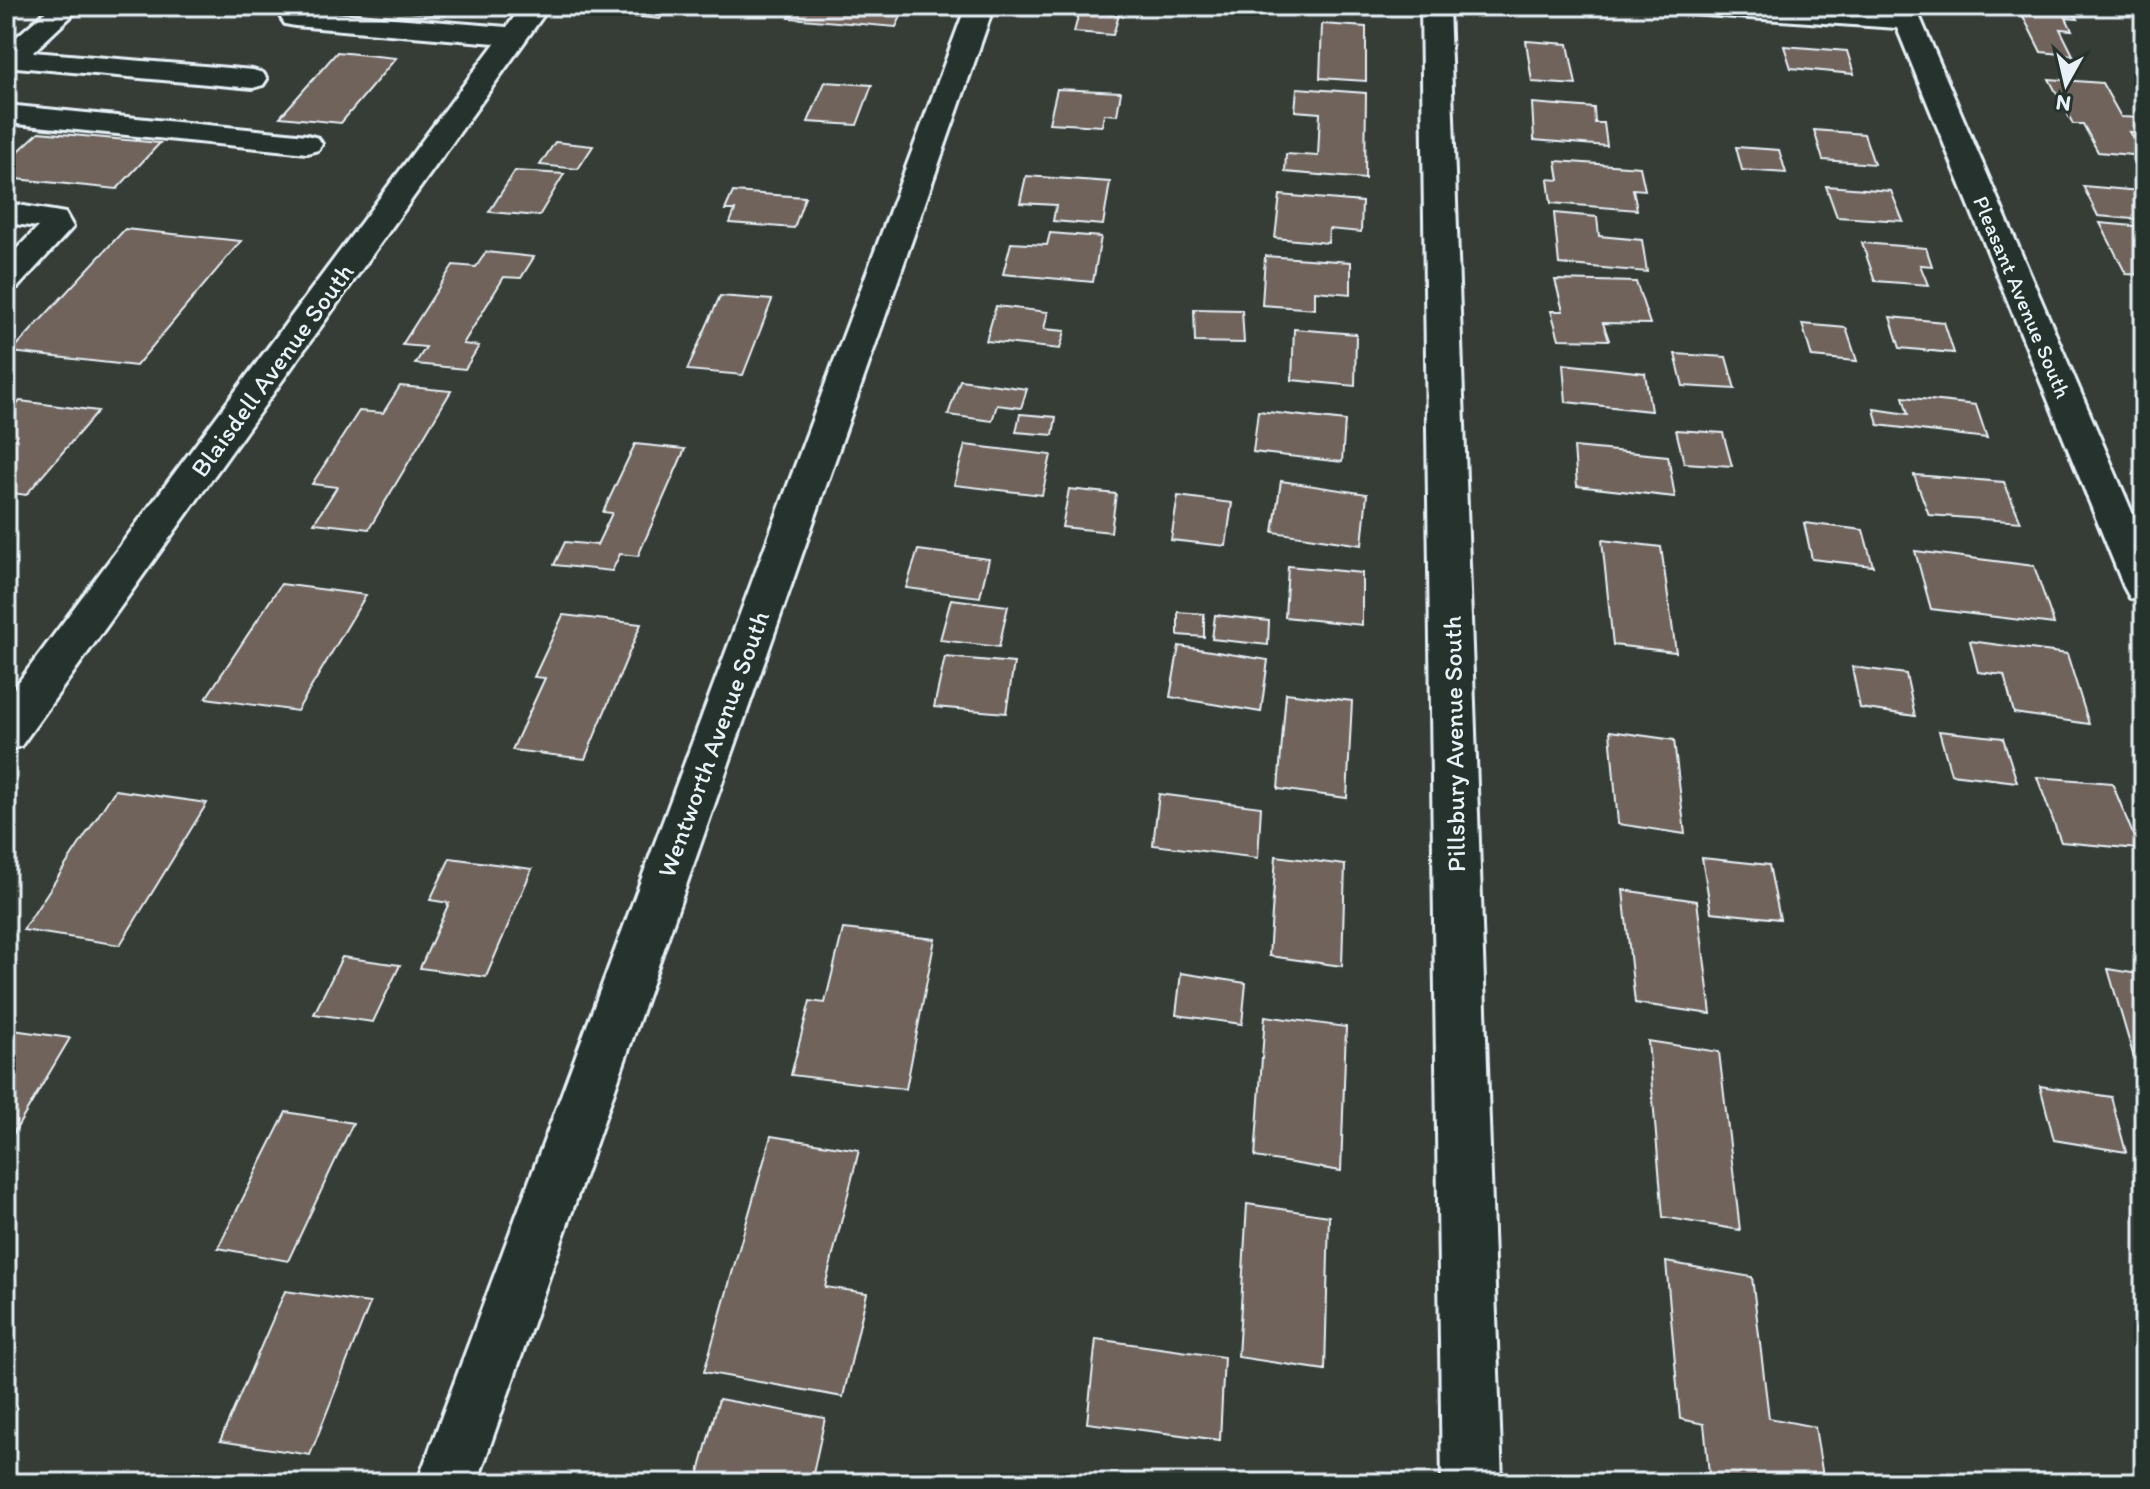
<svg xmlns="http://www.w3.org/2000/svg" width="2150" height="1489" font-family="Itim,sans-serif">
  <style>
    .building { fill: #70645b; stroke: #e8f1f8; stroke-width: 2 }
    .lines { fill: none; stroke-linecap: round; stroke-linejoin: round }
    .minor-casing { stroke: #e8f1f8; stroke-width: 6 }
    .minor { fill: #26332d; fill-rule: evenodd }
    .labels { text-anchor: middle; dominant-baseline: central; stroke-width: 7; stroke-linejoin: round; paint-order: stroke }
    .far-street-label { font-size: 22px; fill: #e8f1f8; stroke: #26332d }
    .street-label { font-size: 26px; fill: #e8f1f8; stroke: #26332d }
  </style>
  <rect width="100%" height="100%" fill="#353d36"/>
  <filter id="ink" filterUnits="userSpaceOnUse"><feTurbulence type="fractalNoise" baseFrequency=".0125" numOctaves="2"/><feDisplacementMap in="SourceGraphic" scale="16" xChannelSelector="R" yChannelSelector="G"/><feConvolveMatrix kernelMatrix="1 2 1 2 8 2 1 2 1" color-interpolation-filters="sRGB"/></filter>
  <g filter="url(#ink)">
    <g class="building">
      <path d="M337 6H454L446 15Z"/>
      <path d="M625 6H668L660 19 619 15Z"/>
      <path d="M796 6H906L896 27 789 18Z"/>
      <path d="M1081 6H1111L1109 14 1119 15 1113 35 1074 32Z"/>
      <path d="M2018 6 2072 9 2078 19 2066 18 2072 30 2060 29 2073 55 2041 52Z"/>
      <path d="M1322 24 1366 27V81L1320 78Z"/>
      <path d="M1526 41 1568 44 1576 85 1532 82Z"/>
      <path d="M1784 46 1847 51 1854 74 1791 68Z"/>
      <path d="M337 52 396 58 341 123 280 117Z"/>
      <path d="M2049 79 2102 83 2121 117 2144 118V133L2130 132 2144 156 2098 152 2083 124H2073Z"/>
      <path d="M825 82 872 85 857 125 808 122Z"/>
      <path d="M1297 88 1366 93 1365 179 1285 172 1286 154 1318 156 1320 113 1295 111Z"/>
      <path d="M1057 89 1121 92 1117 115 1104 114 1102 126 1049 123Z"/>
      <path d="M1532 103 1594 108 1595 123H1604L1607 146 1534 140Z"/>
      <path d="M1814 130 1864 134 1874 164 1823 160Z"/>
      <path d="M39 132 160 143 117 189 6 178V163Z"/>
      <path d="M555 142 593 146 578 169 540 165Z"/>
      <path d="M1736 147 1779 150 1786 173 1742 170Z"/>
      <path d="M1556 161 1640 167 1645 190 1633 189 1637 210 1551 203 1548 179 1559 180Z"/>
      <path d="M515 171 564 174 539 216 489 212Z"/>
      <path d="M1026 176 1110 182 1103 225 1053 221 1056 205 1020 203Z"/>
      <path d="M1826 186 1891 191 1903 221 1837 217Z"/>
      <path d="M2083 186 2140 191 2144 199V220L2098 216Z"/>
      <path d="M733 192 805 197 794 228 730 223 735 210H725Z"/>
      <path d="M1280 195 1362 202 1361 232 1329 229 1328 243 1275 238Z"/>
      <path d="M1554 213 1597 217 1599 236 1642 240 1647 272 1559 264Z"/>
      <path d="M2100 223 2144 227V275L2126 274Z"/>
      <path d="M125 229 241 241 136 366 11 352Z"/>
      <path d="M1050 233 1101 237 1093 282 1003 274 1011 243 1047 245Z"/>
      <path d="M1862 243 1926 248 1932 266 1920 265 1928 285 1875 281Z"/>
      <path d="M486 252 534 257 521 278 504 277 463 344 479 346 465 369 415 364 426 347 402 345 453 265 476 267Z"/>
      <path d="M1265 256 1351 262V294L1315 291V309L1262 305Z"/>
      <path d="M1555 280 1636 282 1650 324 1603 323 1609 340 1559 339 1551 311H1563Z"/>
      <path d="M720 296 772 300 743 375 687 370Z"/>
      <path d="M996 306 1048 312 1044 329 1065 331 1060 349 986 341Z"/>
      <path d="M1194 309 1242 310 1244 343 1195 342Z"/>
      <path d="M1890 317 1944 322 1954 353 1900 348Z"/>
      <path d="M1802 324 1846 328 1857 361 1812 357Z"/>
      <path d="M1294 329 1356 334 1355 386 1292 380Z"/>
      <path d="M1675 354 1726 357 1735 389 1683 386Z"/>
      <path d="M1563 364 1645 373 1651 411 1566 402Z"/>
      <path d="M960 380 1027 389 1021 408 997 405 992 421 948 415Z"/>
      <path d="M400 386 451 391 369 529 314 523 337 487 312 484 359 411 383 413Z"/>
      <path d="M1903 397 1976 405 1987 438 1878 425 1874 409 1908 414Z"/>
      <path d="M20 401 98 411 26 495 6 492V417Z"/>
      <path d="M1258 411 1345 421 1342 462 1253 452Z"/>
      <path d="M1020 414 1056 417 1053 435 1016 432Z"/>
      <path d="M1676 430 1723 433 1732 466 1684 463Z"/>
      <path d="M635 444 685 449 638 556 620 554 612 571 554 565 565 542 597 545 612 513 603 512Z"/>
      <path d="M965 445 1051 455 1042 495 954 485Z"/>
      <path d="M1574 447 1668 456 1675 497 1577 486Z"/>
      <path d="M1914 475 2004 482 2021 522 1929 515Z"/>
      <path d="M1281 481 1367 494 1362 545 1273 532Z"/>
      <path d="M1069 489 1116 494 1111 532 1062 527Z"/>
      <path d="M1178 496 1232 503 1226 546 1171 540Z"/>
      <path d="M1804 523 1863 530 1873 566 1812 559Z"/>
      <path d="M1602 540 1661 547 1676 652 1613 645Z"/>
      <path d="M918 550 989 559 980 597 906 588Z"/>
      <path d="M1915 551 2034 566 2054 624 1931 609Z"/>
      <path d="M1288 566 1362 573V625L1285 617Z"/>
      <path d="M281 584 366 595 297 711 206 698Z"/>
      <path d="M951 599 1008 606 999 647 940 640Z"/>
      <path d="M1178 612 1204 614V637L1178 635Z"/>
      <path d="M563 615 641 624 585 759 512 750 545 678 534 677Z"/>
      <path d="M1215 615 1269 621 1268 645 1212 639Z"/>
      <path d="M1970 641 2067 654 2089 724 2014 713 2004 675 1978 672Z"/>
      <path d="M1179 646 1268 660 1261 712 1170 697Z"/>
      <path d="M945 657 1014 663 1006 713 934 707Z"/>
      <path d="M1852 667 1906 674 1915 716 1860 708Z"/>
      <path d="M1286 693 1352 701 1347 798 1278 789Z"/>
      <path d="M1610 731 1674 740 1685 834 1618 824Z"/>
      <path d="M1939 731 2003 738 2017 782 1951 774Z"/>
      <path d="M2037 777 2112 783 2139 849 2061 842Z"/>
      <path d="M115 790 207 803 120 945 23 930Z"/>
      <path d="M1159 794 1261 807 1258 858 1153 845Z"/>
      <path d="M1276 856 1345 865 1342 966 1269 956Z"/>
      <path d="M450 858 532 869 486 977 420 968 449 903 430 900Z"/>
      <path d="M1702 858 1769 865 1780 919 1711 912Z"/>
      <path d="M1623 890 1697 901 1711 1014 1635 1003Z"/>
      <path d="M843 929 935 939 906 1089 791 1075 810 1001 825 1003Z"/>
      <path d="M342 957 400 965 373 1022 314 1014Z"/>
      <path d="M2108 969 2144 975V1069L2137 1068Z"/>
      <path d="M1181 973 1246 983 1242 1024 1176 1015Z"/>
      <path d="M1265 1016 1346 1027 1341 1171 1255 1157Z"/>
      <path d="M6 1029 70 1038 6 1146Z"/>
      <path d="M1648 1041 1719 1052 1740 1230 1663 1217Z"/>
      <path d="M2040 1086 2111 1097 2126 1152 2054 1140Z"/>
      <path d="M286 1112 353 1123 288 1261 218 1248Z"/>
      <path d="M771 1136 859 1150 825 1287 867 1293 843 1397 704 1372Z"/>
      <path d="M1247 1204 1329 1216 1325 1370 1238 1357Z"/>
      <path d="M1666 1262 1752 1277 1769 1418 1815 1427 1824 1483H1710L1704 1424 1680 1419Z"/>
      <path d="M285 1291 370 1303 310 1455 220 1441Z"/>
      <path d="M1096 1339 1224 1357 1220 1440 1087 1423Z"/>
      <path d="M719 1399 825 1418 811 1483H696Z"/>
    </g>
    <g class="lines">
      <g class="minor-casing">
        <g id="minor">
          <path d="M52 6H82L33 52 253 70 263 73 267 79 263 85 253 88 16 67 6 69V46Z"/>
          <path d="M522 6H550L21 746 6 751V699L495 43 295 26 285 24 281 18 285 12 295 10 507 27Z"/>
          <path d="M966 6H994L477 1483H417Z"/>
          <path d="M1421 6H1449L1502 1483H1442Z"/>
          <path d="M1676 6H1808L1890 12 1887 6H1915L2144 540V603L2130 598 2124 587 1897 28 1690 14 1680 12Z"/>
          <path d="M6 105 307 135 318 138 322 144 318 150 307 153 6 123Z"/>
          <path d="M6 203 65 213 73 227 18 287 6 290V260L38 227 6 223Z"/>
        </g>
      </g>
      <use href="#minor" class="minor"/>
    </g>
  </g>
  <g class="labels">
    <g class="far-street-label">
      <text transform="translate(2022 297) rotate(67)">Pleasant Avenue South</text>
    </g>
    <g class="street-label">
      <text transform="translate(272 370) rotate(-54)">Blaisdell Avenue South</text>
      <text transform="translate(713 744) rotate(-70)">Wentworth Avenue South</text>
      <text transform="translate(1454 744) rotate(-91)">Pillsbury Avenue South</text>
    </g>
  </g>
  <rect width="2150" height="1489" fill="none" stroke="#26332d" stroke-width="32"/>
  <rect x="16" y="16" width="2118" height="1457" fill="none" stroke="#e8f1f8" stroke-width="3" filter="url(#ink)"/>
  <g transform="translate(2066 84) rotate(188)" stroke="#26332d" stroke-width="6" paint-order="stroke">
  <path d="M0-6L14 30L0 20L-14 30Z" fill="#e8f1f8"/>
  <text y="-12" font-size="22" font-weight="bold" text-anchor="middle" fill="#e8f1f8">N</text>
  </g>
</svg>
